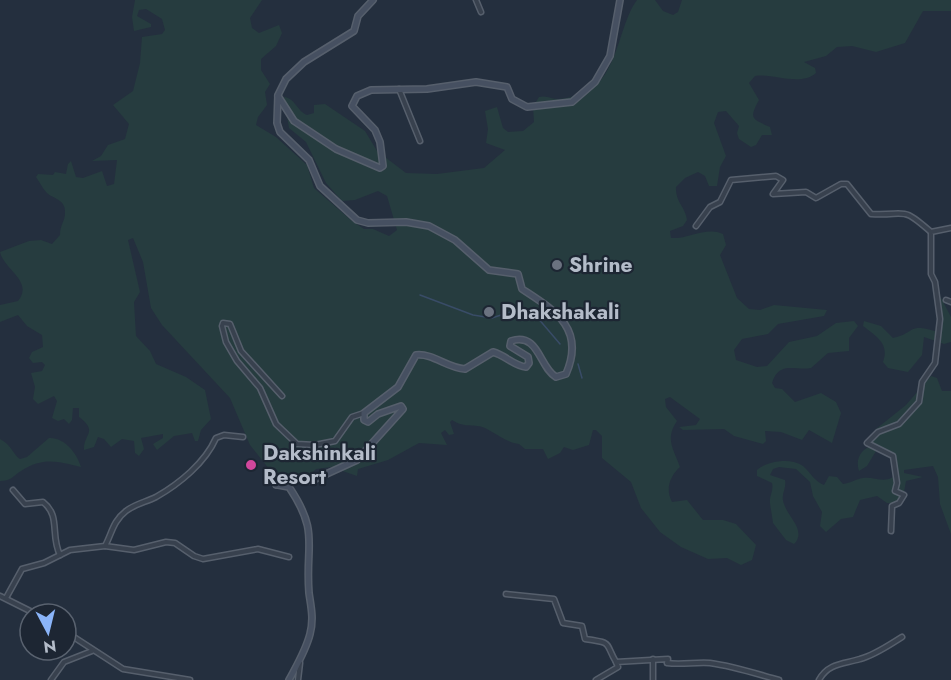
<svg xmlns="http://www.w3.org/2000/svg" width="951" height="680" font-family="Jost,sans-serif">
  <style>
    .green { fill: #263c3f }
    .lines { fill: none; stroke-linecap: round; stroke-linejoin: round }
    .stream { stroke: #394c67; stroke-width: 1.5 }
    .street-casing { stroke: #565f6c; stroke-width: 7 }
    .secondary-casing { stroke: #565f6c; stroke-width: 8 }
    .street { stroke: #38414e; stroke-width: 4 }
    .secondary { stroke: #465061; stroke-width: 5 }
    .worship-dot { fill: #6b7280; stroke: #1d2633; stroke-width: 2 }
    .hotel-dot { fill: #d1479c; stroke: #1d2633; stroke-width: 2 }
    .labels { text-anchor: middle; dominant-baseline: central; stroke-width: 4.5; stroke-linejoin: round; paint-order: stroke }
    .poi-label { font-size: 21px; font-weight: bold; fill: #b4bcc9; stroke: #1d2633; text-anchor: start }
  </style>
  <rect width="100%" height="100%" fill="#242f3e"/>
  <g class="green">
    <path d="M135 0H262L250 18 252 28 259 33 279 25 282 33 276 46 261 59V70L270 84 265 92 267 105 258 117 256 125 276 137 307 165 314 188 352 221 364 229H373L389 236 397 230 387 196 378 191 355 200 342 201 326 183 306 142 289 128 284 97C295 98 297 111 307 115L314 113V105L325 104 365 131 377 151 406 173 437 174 484 168 505 150 486 143 488 129 485 111 497 107 503 128 508 132 523 131 534 122 533 107 539 97C547 95 551 99 558 99 565 99 574 96 581 94 618 82 618 25 637 0H655L663 11 673 15 678 12 682 0H951V11H923L905 43 876 52 852 46 837 47 826 56 804 62 815 68 816 73C800 87 773 73 755 76L749 83 759 100C748 120 753 119 770 127L772 135H762L756 145 751 147 739 139 737 133 739 126 726 111 718 112 714 123 726 156 720 167 717 186H709L705 176 698 172 685 178 676 187C675 202 685 206 687 220L683 226 670 231 671 238C689 239 707 226 723 234L726 245 720 255 737 298 749 309 760 310 774 305 827 310 824 316 778 324 768 334 742 339 734 350 736 360 757 367 767 366 789 342 817 336 836 323 854 321 858 326 849 338V351L828 353 811 368C795 371 779 360 772 383L775 388 782 389 795 402 821 393 836 402 841 413 832 443 809 430 802 440 781 432 765 431 766 441 763 444 734 436 724 429 683 430 679 427 696 425 700 419 670 397 665 399 666 407 677 421C665 439 673 448 680 467 670 476 665 489 672 502L687 500 703 520H723L736 524 756 545 752 560 741 565 727 558 708 559 681 547 660 532 641 508 631 482 602 458V436L596 430H593L589 445 573 450 564 447 560 453 548 459 543 449H525L519 444C508 443 495 433 485 428 474 423 466 429 452 420L450 422 454 434 449 435 445 430 441 433 447 445 419 443 388 460 358 469 357 476 331 467 316 469 308 477 273 474 250 445 230 398 162 325 151 308 143 262 133 238 128 240 140 292 134 302 136 336 150 351 156 364 186 377 205 390 211 419 201 430 198 441H195L192 433 174 436 157 450 153 444 163 438V434L141 438 144 449 139 456 135 453 134 441 122 439 111 447 104 439 98 437 94 447 84 450C83 434 99 432 79 417V408H73L72 420 69 424 64 419 58 421 52 418 57 401 54 396 38 404 33 399 35 387 31 373 42 371 45 365 42 362 33 363 29 358 32 352 43 347 42 335 27 326 18 315 0 322V305L18 301C34 281 4 270 0 252L29 241 41 240 52 244 60 235C60 225 65 221 65 213 66 199 53 199 47 193 43 189 39 181 36 177L38 174 53 175 55 172 66 174 68 164 71 161 76 177 83 178 102 171 107 186 114 184 117 160 92 161 101 156 108 145 125 139 129 124 113 105 133 91 140 63 142 37 162 34 165 30 162 19 146 9 139 10 137 16 151 24V27L134 31 132 17Z"/>
    <path d="M939 294 951 317V342L944 344 924 337 922 355 908 372 888 368 883 362C890 344 876 336 863 326L864 321 881 326 893 338C916 333 907 322 938 332Z"/>
    <path d="M931 376 937 378 942 391H951V534L940 504 938 477 933 466 904 470V473L923 477 906 481 904 492 895 503H887L877 496 860 500 853 517 841 519 826 532 820 526 822 512 813 496 810 482 796 469 779 467 773 469 770 475 785 480C787 489 780 494 784 504 788 517 807 531 794 544L786 540 773 523C772 515 771 511 770 503 769 496 774 491 772 483L757 476V470C767 461 791 457 803 466 810 472 815 482 824 485L829 476 837 477 843 484C851 483 856 479 863 478 875 476 890 487 898 470 894 458 889 449 876 451L867 466 859 471C855 459 861 449 872 446L876 429 906 405Z"/>
    <path d="M49 438C64 437 77 453 81 467 59 462 44 456 21 471 13 476 11 481 0 481V439C12 445 14 456 20 459L27 457Z"/>
  </g>
  <g class="lines">
    <g class="stream">
      <path d="M420 295 473 315 492 318 513 311 537 317 560 344"/>
      <path d="M578 364 582 378"/>
    </g>
    <g class="street-casing">
      <g id="street">
        <path d="M476 0 481 12"/>
        <path d="M399 89 420 141"/>
        <path d="M696 226 710 207 720 202 731 180 776 176 783 180 773 194 806 192 816 198 841 184H847L871 214C908 216 900 205 931 232"/>
        <path d="M946 300 951 302"/>
        <path d="M282 396 241 351 230 324 223 323 222 326 226 342 237 361 260 388 276 424 297 444 315 445 335 441 352 417 364 413"/>
        <path d="M13 490 25 504 43 502C61 516 50 535 60 555"/>
        <path d="M891 531 892 506 899 503 904 495 895 491 897 483 893 456 867 443 878 432 899 424 919 402 922 382 935 363 940 319 935 282 931 274V232L951 228"/>
        <path d="M105 546 134 550 166 542 175 543 194 556 203 559 258 549 289 557"/>
        <path d="M506 594 554 599 563 623 582 626 585 639C614 643 604 642 616 662"/>
        <path d="M0 596 36 614"/>
        <path d="M6 598 22 569 44 563 70 550 105 546C112 533 113 521 126 511 135 504 146 502 156 497 179 484 205 463 216 438L224 435 243 437"/>
        <path d="M66 632 123 669 190 680"/>
        <path d="M51 680 64 662 92 651"/>
        <path d="M298 680 300 663"/>
        <path d="M596 680 618 667 616 662 668 659 667 663C681 665 695 662 710 663 733 666 757 674 779 680"/>
        <path d="M653 680V659"/>
        <path d="M819 680C828 663 844 664 860 659 875 655 889 645 902 637"/>
      </g>
    </g>
    <g class="secondary-casing">
      <g id="secondary">
        <path d="M278 96 294 121 336 149 380 168 383 166 380 142 375 130 352 106 357 96 371 90 427 89 476 82 507 87 512 99 527 107 572 102 595 82 610 56 620 0"/>
        <path d="M276 485 294 479 311 481 357 460 403 409 401 406 378 414 368 422 364 420V413L398 387 416 355C433 353 447 368 465 369L493 352C505 355 514 366 526 367L529 363 528 357 510 346 511 341C539 332 539 367 556 377L566 374C586 328 554 310 522 289L518 274 489 270 455 240 429 226 406 222 368 223 357 220 320 186 309 160 280 132 277 123 278 95 286 79 304 62 354 31 358 16 373 0"/>
        <path d="M278 485 289 487C320 533 305 544 309 593 311 607 314 619 310 634 306 650 297 665 289 680"/>
      </g>
    </g>
    <use href="#street" class="street"/>
    <use href="#secondary" class="secondary"/>
  </g>
  <g class="worship-dot">
    <circle cx="557" cy="265" r="6"/>
    <circle cx="489" cy="312" r="6"/>
  </g>
  <circle class="hotel-dot" cx="251" cy="465" r="6"/>
  <g class="labels">
    <g class="poi-label">
      <text x="569" y="265">Shrine</text>
      <text x="501" y="312">Dhakshakali</text>
      <text x="263" y="453">Dakshinkali<tspan x="263" dy="24">Resort</tspan></text>
    </g>
  </g>
  <g transform="translate(48 632) rotate(173)"><circle r="28" fill="#1d2633" stroke="#59626f" stroke-width="1.5"/>
  <path d="M0-4.5L10 22L0 15L-10 22Z" fill="#8ab4f8"/>
  <text y="-9" font-size="16" font-weight="bold" text-anchor="middle" fill="#b4bcc9">N</text>
  </g>
</svg>
